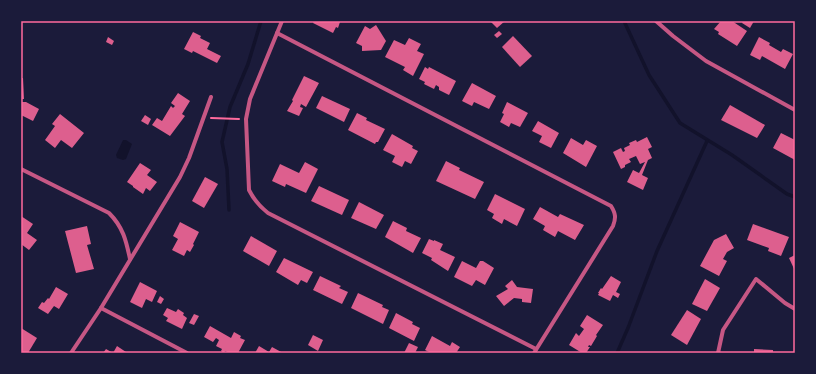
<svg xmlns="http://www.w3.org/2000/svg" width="816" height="374" font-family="'Roboto Condensed',sans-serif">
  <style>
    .water { fill: #12122b }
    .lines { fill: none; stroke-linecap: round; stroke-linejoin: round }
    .stream { stroke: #12122b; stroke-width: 3.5 }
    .building { fill: #dd5f8e }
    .path { stroke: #ff6b9d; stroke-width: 2 }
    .minor { stroke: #c65784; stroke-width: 4 }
    .neatline { fill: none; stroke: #ff6b9d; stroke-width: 1.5 }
  </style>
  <rect width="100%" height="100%" fill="#1b1b3a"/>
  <path class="water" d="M123 140H126L132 144 126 159 123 160 117 158 116 155Z"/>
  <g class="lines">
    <g class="stream">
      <path d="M624 21 649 75 680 123 732 155 787 194 795 197"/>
      <path d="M229 210 227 169 222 142 230 107 248 64 261 21"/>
      <path d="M617 353 628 328 657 251 707 141"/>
    </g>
  </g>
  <g class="building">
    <path d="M314 21H339L340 22 338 28 336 27 333 33 313 23Z"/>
    <path d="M490 21H505L497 28Z"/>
    <path d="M721 21H732L747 31 737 46 718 34 719 32 714 29Z"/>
    <path d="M743 21H754L750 28 742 23Z"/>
    <path d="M376 25 386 41 381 50 362 51V46L356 43 365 26 370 29Z"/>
    <path d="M499 31 502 34 497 38 494 35Z"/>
    <path d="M193 32 201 36 200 38 210 43 207 49 221 56 217 63 193 51 192 53 184 49Z"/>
    <path d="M513 36 532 56 520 67 502 47Z"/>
    <path d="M108 37 114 41 112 45 106 42Z"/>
    <path d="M759 37 770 43 769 45 781 52 783 49 793 54 785 69 762 56 760 60 750 55Z"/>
    <path d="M409 38 421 44 417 51 424 54 413 76 403 70 405 67 385 57 394 40 405 45Z"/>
    <path d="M425 67 428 69 429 67 456 81 449 95 439 90V87L436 85 434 89 424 84 425 82 419 79Z"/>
    <path d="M304 76 319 83 306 107 301 104 300 107 303 108 299 116 287 111 293 101 292 100Z"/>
    <path d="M21 78H23L24 99H22V102H26L39 109 33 121 21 115Z"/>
    <path d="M472 83 496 96 489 109 474 102 472 106 462 101Z"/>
    <path d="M178 93 190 101 182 114 185 116 170 136 152 125 157 118 162 121 171 106 173 108 175 106 171 103Z"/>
    <path d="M322 96 350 109 344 122 316 108Z"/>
    <path d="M507 102 528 113 520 127 511 123 509 127 500 122 504 114 502 113Z"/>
    <path d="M730 105 765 125 757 138 721 120Z"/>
    <path d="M357 113 367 118 366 120 385 129 378 142H376L375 144 348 130Z"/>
    <path d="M60 114 84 133 72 148 61 140 55 148 45 140 55 126 52 124Z"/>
    <path d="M145 115 151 119 148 125 141 121Z"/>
    <path d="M538 121 559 133 551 148 539 142 542 136 532 131Z"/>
    <path d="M781 133 795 140V160L773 148Z"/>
    <path d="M392 134 413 146 412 148 418 151 411 164 405 161 402 167 392 162 395 156 383 150Z"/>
    <path d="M647 137 652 147 648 149 652 158 648 160 642 175 648 178 643 190 627 182 633 170 639 173 645 162 640 164 636 156 629 159 631 162 625 165V167L621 169 613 152 621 148 623 152 625 151 624 148 630 145 629 143 636 140 637 142Z"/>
    <path d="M571 138 583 145 586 140 597 146 586 167 563 153Z"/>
    <path d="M446 161 460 168 459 170 484 182 475 199 436 181Z"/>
    <path d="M305 162 318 169 306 193 286 184 285 187 272 181 280 164 299 173Z"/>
    <path d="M140 163 151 170 147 175 157 182 150 191 146 188 143 194 133 187V186L127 182Z"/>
    <path d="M205 177 218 184 204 208 192 201Z"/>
    <path d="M319 186 349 200 342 215 311 201Z"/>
    <path d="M495 194 525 209 517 226 504 219 502 224 492 218 494 214 487 210Z"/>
    <path d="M359 202 384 215 376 229 351 218Z"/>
    <path d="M540 207 558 217 560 214 584 225 575 240 558 231 555 237 543 230 545 226 533 219Z"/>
    <path d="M21 216 33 224 27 233 37 240 29 250 21 244Z"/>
    <path d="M393 221 407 228 406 231 421 238 413 253 385 237Z"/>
    <path d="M180 222 199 232 193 244 194 245 190 252 187 250 184 256 172 250 178 239 173 236Z"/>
    <path d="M753 224 789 237 781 256 768 251 769 248 747 240Z"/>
    <path d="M87 226 91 244 87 245 94 269 76 273 65 231Z"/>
    <path d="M726 234 734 248 727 252 723 259 727 261 719 276 700 266 714 240Z"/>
    <path d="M251 236 277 251 269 266 243 251Z"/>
    <path d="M429 239 434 241V240L443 244 440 250 455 257 448 271 431 260 432 258 422 253Z"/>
    <path d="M795 255V271L789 258Z"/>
    <path d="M284 258 313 272 307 283 301 280 298 285 276 272Z"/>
    <path d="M462 261 476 268 480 261H483L494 268 485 285 476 280 472 286 454 277Z"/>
    <path d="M320 276 341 286 339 288 348 292 342 304 313 290Z"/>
    <path d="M611 276 621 282 616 292 620 294 618 298 613 295 610 301 598 295 599 293H598L601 288 602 289Z"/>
    <path d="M705 279 720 288 707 311 692 304Z"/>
    <path d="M512 280 517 287 533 289 531 303 522 302V299L514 298 504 306 496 296 508 289 505 286Z"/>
    <path d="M140 282 157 291 152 302 146 299 142 308 130 302Z"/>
    <path d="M56 287 68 294 59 309 54 306 48 314 38 308 42 302 44 303 48 298 49 299Z"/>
    <path d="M358 293 383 305 382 307 389 310 383 324 351 308Z"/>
    <path d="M160 296 164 299 161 304 157 302Z"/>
    <path d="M167 308 176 312 178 309 184 313 183 315 187 318 182 329 166 321 168 318 163 315Z"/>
    <path d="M687 310 701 319 687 345 671 335Z"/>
    <path d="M396 313 413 322 412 324 420 328 414 341 389 328Z"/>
    <path d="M194 314 199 316 194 325 189 323Z"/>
    <path d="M587 315 603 325 596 335 597 336 591 346 589 345 588 347H590L586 353H582L569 345 576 333 579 336 584 329 580 326Z"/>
    <path d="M210 326 231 338 234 332 241 336 240 338 245 340 238 353H230L225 351 224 353 221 351 222 349 216 346 219 340 216 338 213 342 204 337Z"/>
    <path d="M21 328 37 338 28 353H21Z"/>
    <path d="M313 335 323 340 318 351 308 345Z"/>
    <path d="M432 336 450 346 452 342 460 347 456 353H431L425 350Z"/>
    <path d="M409 343 418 347 415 353H404Z"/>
    <path d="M117 346 126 352V353H103L106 349 113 353Z"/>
    <path d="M259 346 269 352 272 347 283 353H255Z"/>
    <path d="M754 349 773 350V353H754Z"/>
  </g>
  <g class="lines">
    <path class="path" d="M211 118 239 119"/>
    <g class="minor">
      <path d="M282 21 250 99 246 119 249 190C254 200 259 206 268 213L536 349"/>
      <path d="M656 21 673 36 706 61 795 110"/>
      <path d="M277 33 611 206C616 214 616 218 613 226L534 353"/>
      <path d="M21 169 109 213C123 227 126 240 130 259"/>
      <path d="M101 308 187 353"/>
      <path d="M71 353 101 308 180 177 189 158 211 97"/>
      <path d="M718 353 723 330 756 279 785 303 795 309"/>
    </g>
  </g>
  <rect width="816" height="374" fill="none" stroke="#1b1b3a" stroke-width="44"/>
  <rect x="22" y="22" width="772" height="330" class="neatline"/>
</svg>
